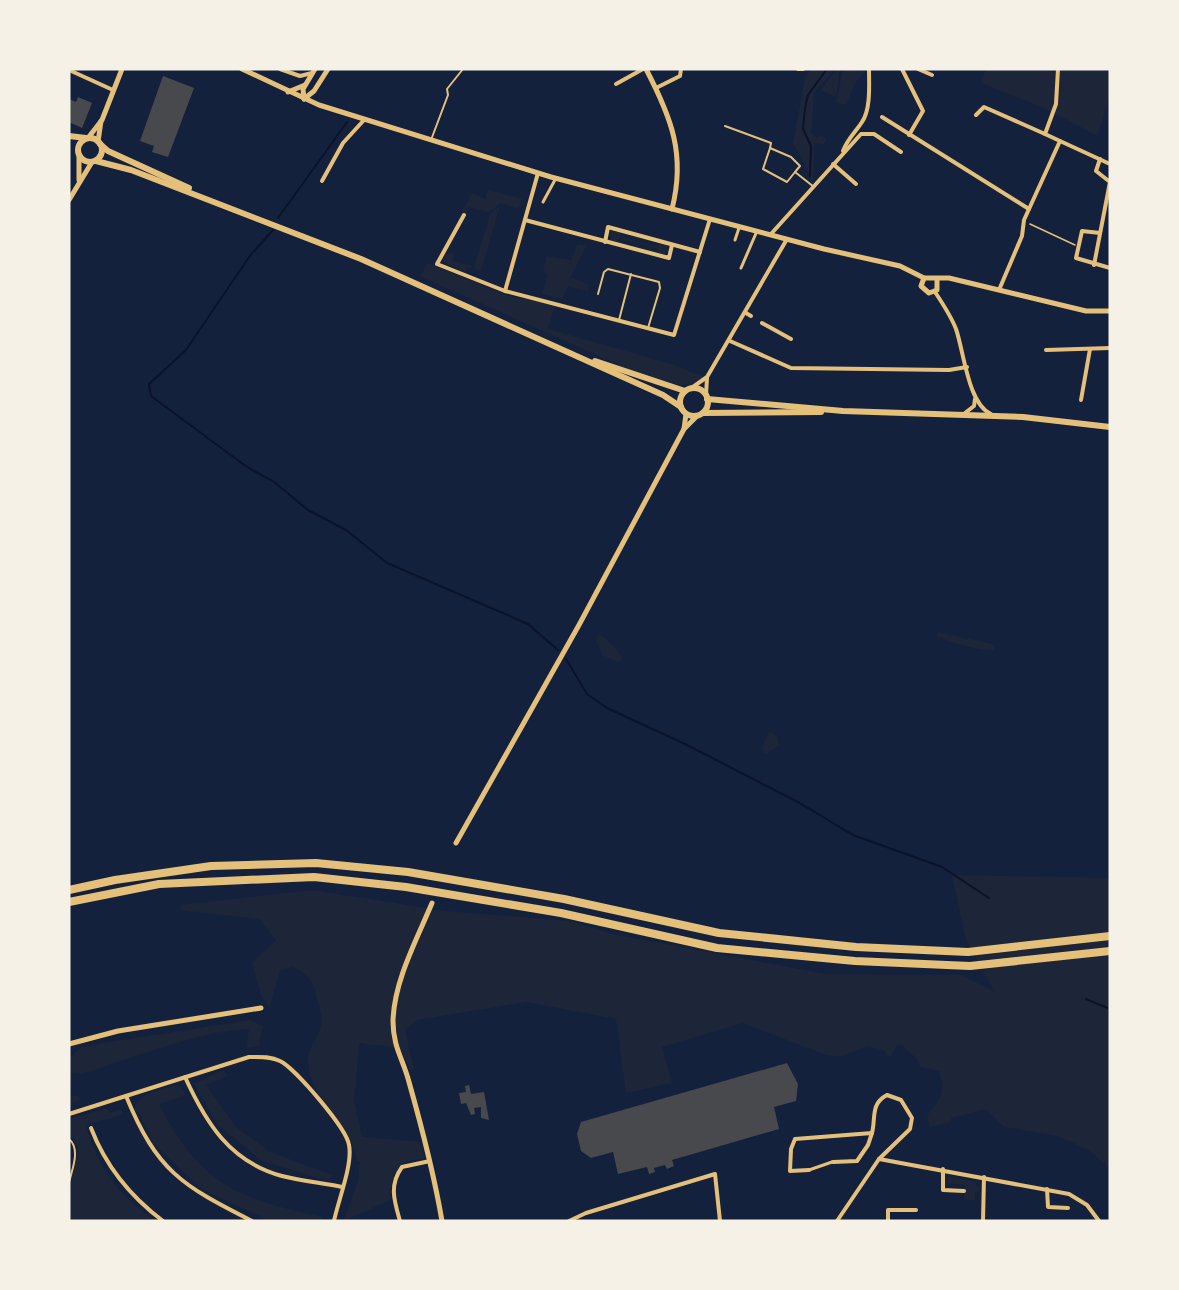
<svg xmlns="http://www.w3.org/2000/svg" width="1179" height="1290" font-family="Overpass,sans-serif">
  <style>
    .green { fill: #1d2539 }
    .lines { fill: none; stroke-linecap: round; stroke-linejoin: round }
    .stream { stroke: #0b132b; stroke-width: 2 }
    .building { fill: #48494c }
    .path { stroke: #e5c07b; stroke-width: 1.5 }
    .service { stroke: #e5c07b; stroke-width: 2 }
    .pedestrian { stroke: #e5c07b; stroke-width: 3 }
    .minor { stroke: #e5c07b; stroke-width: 4 }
    .tertiary { stroke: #e5c07b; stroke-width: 5 }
    .primary { stroke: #e5c07b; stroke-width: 6 }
    .motorway { stroke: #e5c07b; stroke-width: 8 }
  </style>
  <rect width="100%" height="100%" fill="#14213d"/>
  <g class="green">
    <path d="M812 69H835L814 93 811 132 816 138 821 136 826 139 824 144 814 143 813 183C805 169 804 157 793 144L805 77Z"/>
    <path d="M838 69H840L836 97 820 90Z"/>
    <path d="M843 69 865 71 855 83 846 105 836 103Z"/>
    <path d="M986 69H1110V95L1098 136 1042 107 981 83Z"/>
    <path d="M488 190 522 199 519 209 500 203 490 212 469 207 466 215 462 210 472 193 485 199Z"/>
    <path d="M500 206 481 271 474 268 490 214Z"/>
    <path d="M612 231 619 232 620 237 658 247 662 243 666 244 669 250 664 254 659 253 658 249 620 238 616 242 611 241 610 235Z"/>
    <path d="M577 244 586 246 569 281 572 278 589 285 588 292 568 286 563 299 542 294 548 275 543 271 547 256 571 260Z"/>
    <path d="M455 252 453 261 472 266 471 269 467 267 465 272 443 262 444 255Z"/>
    <path d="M428 263 506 295 555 305 548 329 675 365 703 377 692 383 679 385 632 371 420 276Z"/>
    <path d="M938 632 992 644 995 649C985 653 948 642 937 636Z"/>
    <path d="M598 636H603L623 657 621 661 617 662 602 655 596 639Z"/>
    <path d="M771 732 777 736 780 746 765 754 762 749 768 733Z"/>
    <path d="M952 875 1110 878V1168L1088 1150 1058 1136 1004 1127 986 1109 951 1118V1122L929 1127 927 1115C941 1098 946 1094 939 1071L920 1067 916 1058 902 1045 897 1046 890 1057 883 1050 867 1046 840 1057 823 1054 743 1023 662 1047 672 1083 626 1093 616 1019 527 1002 417 1020 405 1030 414 1069H410L400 1048 359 1043 354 1101 362 1137 419 1142 425 1158C395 1163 392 1170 390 1200L344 1221 358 1180 360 1161H357C352 1124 313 1103 309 1068 306 1043 317 1045 321 1025 323 1018 321 1013 319 1006 314 987 313 975 293 967L280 971 269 1008 261 995 252 963 276 940 259 919 180 910 181 905 313 890 445 911 570 921 612 934 826 974 961 975 995 992 966 940Z"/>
    <path d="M250 1020 263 1026 259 1046 247 1048 249 1029C207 1031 165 1047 126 1059 107 1065 92 1073 72 1074L70 1095 79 1096 80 1100 69 1104V1058L81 1048 103 1043Z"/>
    <path d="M223 1070 227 1076 206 1085 236 1127 270 1152 332 1175 329 1181 262 1161 217 1124 194 1084Z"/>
    <path d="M178 1085 186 1095 159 1104C199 1184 239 1199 323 1217L321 1221H270L202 1189 153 1143 139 1113 134 1111C138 1092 161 1090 178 1085Z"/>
    <path d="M107 1108 110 1113 120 1109 124 1114 86 1125C97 1166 119 1198 157 1221H69V1193L78 1149 75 1139 69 1137V1119Z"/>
    <path d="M949 1177 977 1182 975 1187H979V1191L975 1193V1201L964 1199 965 1185 946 1183Z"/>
  </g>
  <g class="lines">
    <g class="stream">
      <path d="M810 176 811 146 803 129 805 108 808 95 827 69"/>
      <path d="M278 218 347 122"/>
      <path d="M273 230 249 257 186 350 149 384 151 396 247 467 274 482 308 510 346 530 387 563 528 624 558 650"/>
      <path d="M566 659 587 694 607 708 685 744 798 802 853 835 942 867 989 898"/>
      <path d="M1086 999 1110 1009"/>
    </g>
  </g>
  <g class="building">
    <path d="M163 76 194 88 168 157 152 152 154 146 140 141Z"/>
    <path d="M78 97 92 103 82 128 69 122V99L76 102Z"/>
    <path d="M787 1063 798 1084 796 1101 774 1107 779 1129 672 1160 674 1166 667 1169 665 1165 654 1168 655 1172 649 1174 647 1167 618 1174 613 1152 591 1158 581 1151 577 1134 581 1122Z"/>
    <path d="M469 1085 471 1094 484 1092 489 1120 481 1118V1107L474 1108 475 1114 471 1115 466 1103 461 1104 459 1093 466 1092 465 1086Z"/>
  </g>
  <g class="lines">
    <path class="path" d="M1030 224 1075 245"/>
    <g class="service">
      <path d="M725 126 771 143 770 148"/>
      <path d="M431 140 448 95 447 89 463 69"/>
      <path d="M795 172 787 182 763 169 770 148 791 157 800 166 795 172 814 187"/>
      <path d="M598 294 604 272 608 269 659 282 660 288 648 328"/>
      <path d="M619 320 631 274"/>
      <path d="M69 1139C81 1149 72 1169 69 1183"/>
    </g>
    <g class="pedestrian">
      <path d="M543 202 556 178"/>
      <path d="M735 240 739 228"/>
      <path d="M741 268 757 231"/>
      <path d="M809 1170 832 1162"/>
    </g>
    <g class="minor">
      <path d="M280 69 300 76 312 73"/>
      <path d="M798 69H803"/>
      <path d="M902 69 923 111 909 135"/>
      <path d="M918 69 932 75"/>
      <path d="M69 70 113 90"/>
      <path d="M616 84 643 69"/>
      <path d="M656 88 680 76 681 69"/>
      <path d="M976 115 984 107 1045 134"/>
      <path d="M882 117 1029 209"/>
      <path d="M1060 141 1110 164"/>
      <path d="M843 151C848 138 855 133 862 122 871 109 869 84 869 69"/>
      <path d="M833 164 856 184"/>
      <path d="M322 181 343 143 364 120"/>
      <path d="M464 215 437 264 505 291 674 335 710 219"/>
      <path d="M525 220 669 258 672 245"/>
      <path d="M1100 233 1082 231 1076 258 1110 268"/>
      <path d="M771 234 861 134H874L901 152"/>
      <path d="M605 242 608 227 700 252"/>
      <path d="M1094 265 1110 182 1096 171 1100 159"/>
      <path d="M999 290 1022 236 1024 220 1060 141 1045 134 1056 104 1058 69"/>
      <path d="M505 291 538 173"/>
      <path d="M935 292C943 304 951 316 956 329 964 352 968 404 991 414"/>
      <path d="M746 313 751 316"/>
      <path d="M762 323 791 339"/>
      <path d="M730 341 791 368 949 370 967 367"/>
      <path d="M1046 350 1110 348"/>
      <path d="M690 389 707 377 787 239"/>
      <path d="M706 395 707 378"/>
      <path d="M1081 400 1090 349"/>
      <path d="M965 413 974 406 975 399"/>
      <path d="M185 1077C206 1123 230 1162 282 1176 302 1181 322 1183 342 1187"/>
      <path d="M126 1096C157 1171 181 1185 252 1221"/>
      <path d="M69 1114 249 1057C259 1057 270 1056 280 1061 295 1068 347 1129 349 1145 353 1164 338 1201 334 1221"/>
      <path d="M91 1128C106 1167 131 1197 163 1221"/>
      <path d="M879 1159 1069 1194 1087 1205 1099 1221"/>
      <path d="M943 1169V1190L964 1191"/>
      <path d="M809 1170 790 1171 791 1149 795 1139 872 1133 868 1145 857 1161 833 1162"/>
      <path d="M1047 1189 1048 1207 1068 1208"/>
      <path d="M400 1221C394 1200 389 1185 402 1167L430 1161"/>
      <path d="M569 1221 586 1213 715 1174 720 1221"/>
      <path d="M837 1221 879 1159 910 1129 912 1118 901 1100 887 1095C870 1104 876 1118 872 1133"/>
      <path d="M888 1221V1210H916"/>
      <path d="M983 1221 984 1177"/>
    </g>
    <g class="tertiary">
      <path d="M242 69 319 105 551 177 824 249 900 266 924 278H949L1086 311H1110"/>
      <path d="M646 69C671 117 686 154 672 209"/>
      <path d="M288 92 305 85"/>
      <path d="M304 99 314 91 328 69"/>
      <path d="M304 99 303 89 315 69"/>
      <path d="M88 138 102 120 122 69"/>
      <path d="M98 142 101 121"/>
      <path d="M79 180V157"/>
      <path d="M69 200 92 162"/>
      <path d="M924 278 921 286 929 293 937 290V279"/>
      <path d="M684 429 686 414"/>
      <path d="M456 843 579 625 684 429 697 416"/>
      <path d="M432 903C417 939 394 981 393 1021 393 1047 403 1059 409 1082 422 1128 434 1174 442 1221"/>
      <path d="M69 1044 118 1031 261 1008"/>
    </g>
    <g class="primary">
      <path d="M69 136 86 138"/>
      <circle cx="90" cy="150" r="12"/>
      <path d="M100 144 108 151 189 188"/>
      <path d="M96 161 131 170 361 259 663 395 681 407"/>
      <path d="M595 361 685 391"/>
      <circle cx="694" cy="402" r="14"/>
      <path d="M707 399 843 411 1023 417 1110 427"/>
      <path d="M703 413 821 412"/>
    </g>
    <g class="motorway">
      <path d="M69 890 115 880 211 866 316 863 408 872 564 899 719 933 856 947 968 952 1110 936"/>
      <path d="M69 902 159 884 314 877 406 887 561 913 717 948 855 961 970 966 1110 951"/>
    </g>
  </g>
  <rect width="1179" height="1290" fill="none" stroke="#f6f1e7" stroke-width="141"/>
</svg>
